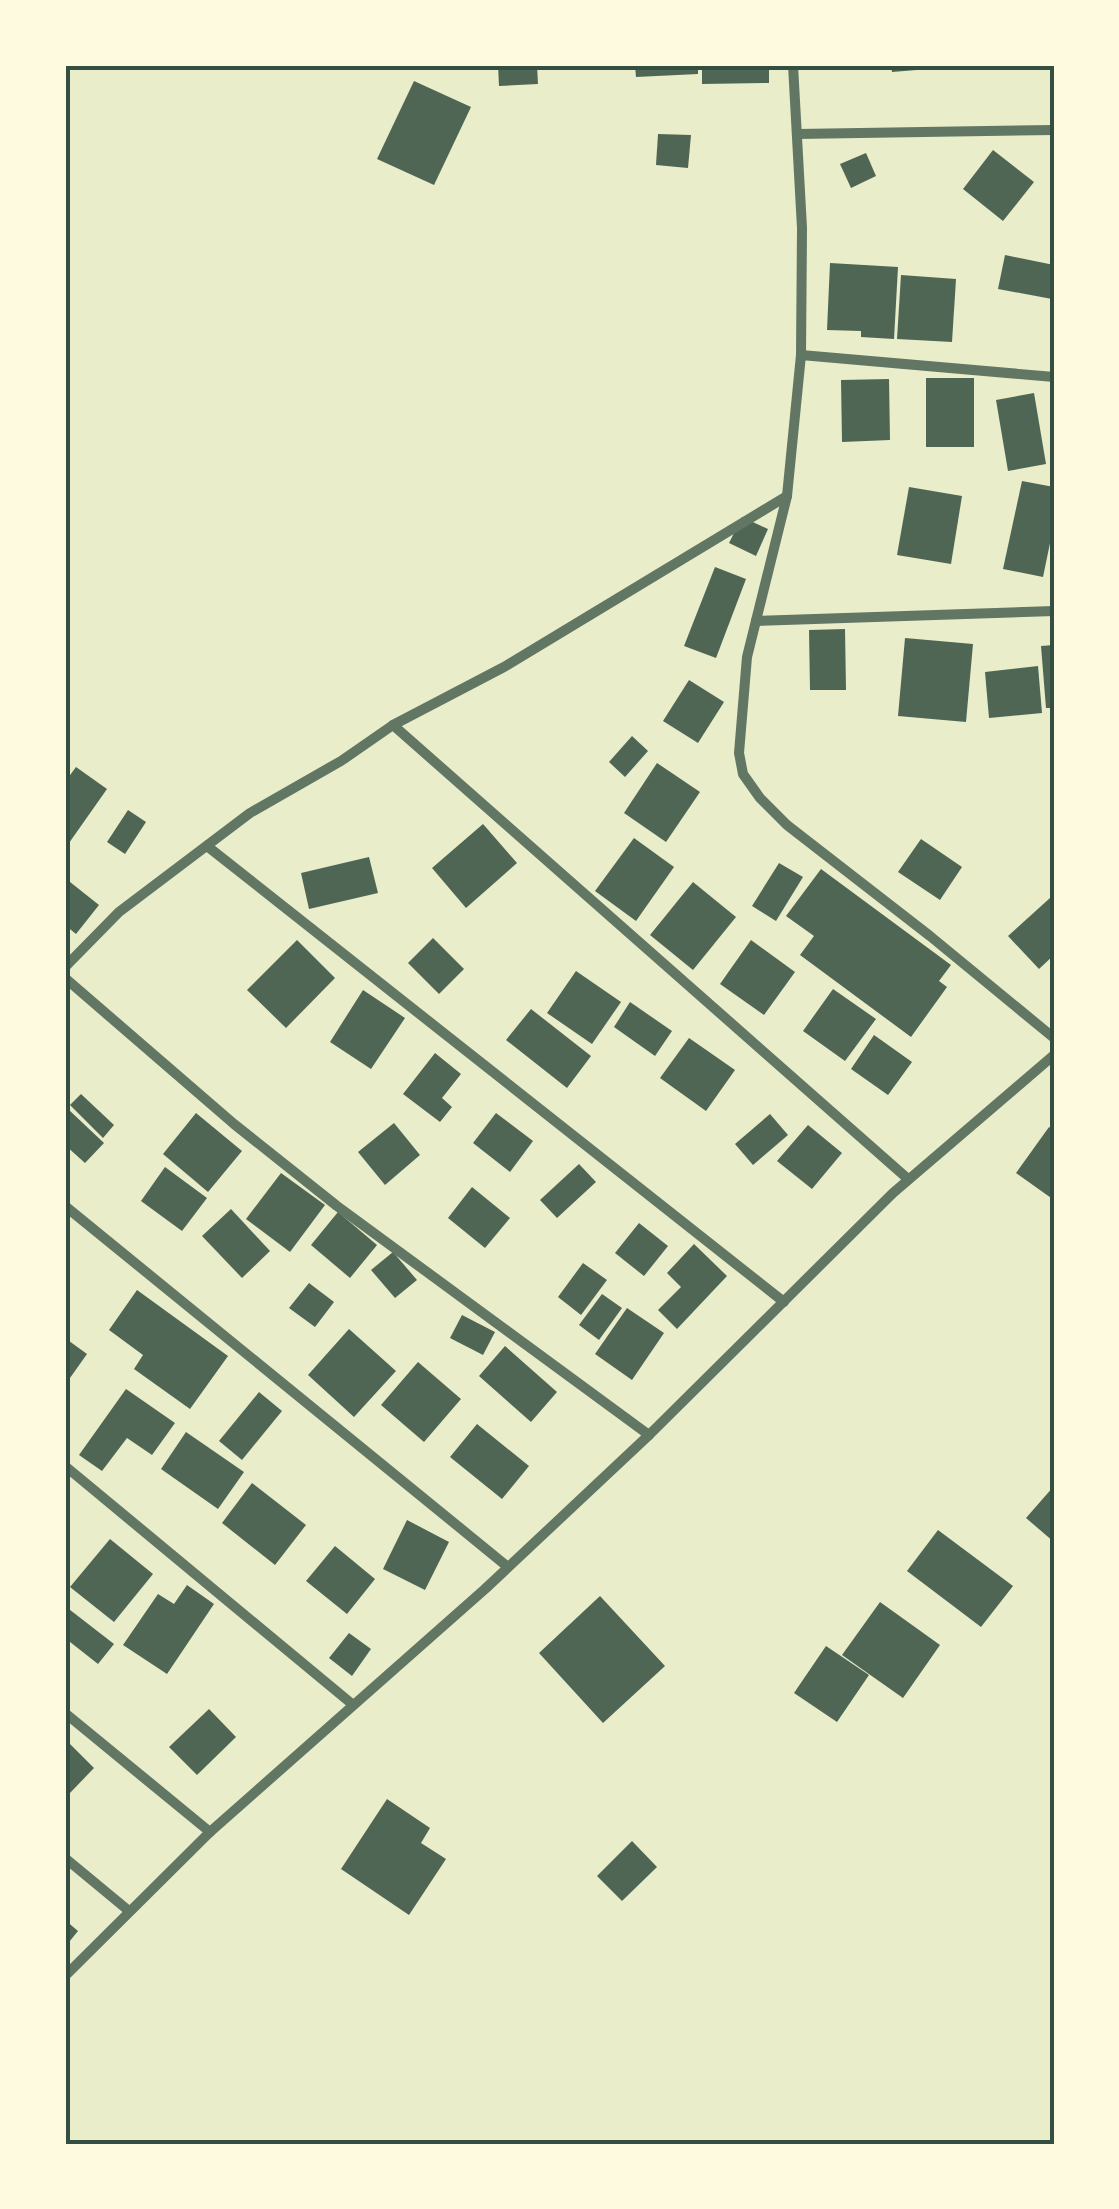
<svg xmlns="http://www.w3.org/2000/svg" width="1119" height="2209" font-family="Arial,sans-serif">
  <style>
    .building { fill: #4f6655 }
    .lines { fill: none; stroke-linecap: round; stroke-linejoin: round }
    .minor { stroke: #617663; stroke-width: 10 }
    .neatline { fill: none; stroke: #344e41; stroke-width: 4 }
  </style>
  <rect width="100%" height="100%" fill="#e9edc9"/>
  <g class="building">
    <path d="M498 65H537L538 84 499 86Z"/>
    <path d="M635 65H698V74L636 77Z"/>
    <path d="M702 65H769V83L702 84Z"/>
    <path d="M891 65H941V68L892 72Z"/>
    <path d="M414 81 471 107 434 185 377 159Z"/>
    <path d="M658 134 691 135 688 168 656 165Z"/>
    <path d="M993 150 1034 182 1003 221 963 189Z"/>
    <path d="M866 153 876 176 851 188 840 164Z"/>
    <path d="M1005 255 1054 265 1052 299 998 289Z"/>
    <path d="M830 263 898 267 894 339 861 337V331L827 330Z"/>
    <path d="M901 275 956 279 952 342 897 339Z"/>
    <rect x="926" y="378" width="48" height="69"/>
    <path d="M889 379 890 440 842 442 841 380Z"/>
    <path d="M1034 393 1046 464 1008 471 996 400Z"/>
    <path d="M1022 481 1054 487V524L1043 577 1003 569Z"/>
    <path d="M909 487 962 496 951 564 897 555Z"/>
    <path d="M742 517 768 529 756 556 729 543Z"/>
    <path d="M715 567 746 579 716 658 684 646Z"/>
    <path d="M845 629 846 690H810L809 630Z"/>
    <path d="M905 638 973 644 966 722 898 716Z"/>
    <path d="M1054 645V708H1046L1041 646Z"/>
    <path d="M1038 666 1042 713 989 718 985 672Z"/>
    <path d="M689 680 724 702 698 743 663 721Z"/>
    <path d="M632 736 648 751 625 777 609 762Z"/>
    <path d="M657 763 700 792 666 842 624 813Z"/>
    <path d="M76 767 107 789 69 843 65 839V782Z"/>
    <path d="M128 810 146 822 125 854 107 842Z"/>
    <path d="M483 824 517 863 466 908 432 868Z"/>
    <path d="M634 838 674 867 636 921 595 891Z"/>
    <path d="M921 839 962 867 940 900 898 872Z"/>
    <path d="M369 857 378 893 309 909 301 873Z"/>
    <path d="M779 863 803 877 776 921 752 906Z"/>
    <path d="M821 869 951 965 939 981 947 987 911 1037 800 955 814 936 786 916Z"/>
    <path d="M65 878 99 905 76 934 65 925Z"/>
    <path d="M693 882 736 917 693 970 650 935Z"/>
    <path d="M1050 898 1054 903V955L1039 969 1008 936Z"/>
    <path d="M433 938 464 969 439 994 408 963Z"/>
    <path d="M297 940 335 978 286 1028 247 990Z"/>
    <path d="M751 940 795 972 764 1015 720 984Z"/>
    <path d="M576 971 621 1002 592 1044 547 1013Z"/>
    <path d="M833 989 876 1019 845 1061 803 1031Z"/>
    <path d="M363 990 405 1018 371 1069 330 1042Z"/>
    <path d="M630 1002 672 1031 655 1056 614 1027Z"/>
    <path d="M531 1009 591 1056 567 1088 506 1040Z"/>
    <path d="M874 1035 912 1062 888 1095 851 1069Z"/>
    <path d="M689 1038 735 1070 706 1111 660 1078Z"/>
    <path d="M435 1053 461 1074 442 1098 452 1107 440 1122 403 1094Z"/>
    <path d="M81 1094 114 1125 103 1138 70 1105Z"/>
    <path d="M69 1110 104 1143 85 1163 65 1145V1114Z"/>
    <path d="M196 1113 242 1151 208 1192 163 1154Z"/>
    <path d="M496 1113 533 1141 510 1172 473 1143Z"/>
    <path d="M770 1114 788 1135 753 1165 735 1144Z"/>
    <path d="M394 1123 420 1155 385 1185 358 1152Z"/>
    <path d="M808 1125 842 1153 812 1189 777 1161Z"/>
    <path d="M1049 1127 1054 1130V1200L1016 1173Z"/>
    <path d="M579 1164 596 1182 557 1218 540 1200Z"/>
    <path d="M165 1167 207 1198 182 1231 141 1201Z"/>
    <path d="M281 1173 325 1205 290 1252 246 1219Z"/>
    <path d="M472 1187 510 1218 485 1248 448 1218Z"/>
    <path d="M231 1209 270 1251 242 1278 202 1236Z"/>
    <path d="M338 1212 377 1245 350 1278 311 1245Z"/>
    <path d="M639 1223 668 1246 644 1276 615 1253Z"/>
    <path d="M694 1244 727 1276 677 1329 658 1310 681 1287 667 1273Z"/>
    <path d="M393 1252 417 1280 395 1298 371 1270Z"/>
    <path d="M583 1263 607 1280 581 1315 558 1297Z"/>
    <path d="M309 1283 334 1302 315 1327 289 1308Z"/>
    <path d="M137 1290 228 1356 190 1409 134 1369 143 1355 109 1330Z"/>
    <path d="M602 1294 622 1308 599 1340 579 1325Z"/>
    <path d="M627 1308 664 1333 632 1380 595 1354Z"/>
    <path d="M462 1315 495 1332 483 1355 450 1338Z"/>
    <path d="M349 1329 396 1371 354 1417 308 1375Z"/>
    <path d="M65 1338 87 1354 65 1385Z"/>
    <path d="M505 1346 557 1392 531 1422 479 1376Z"/>
    <path d="M418 1362 461 1399 424 1442 381 1405Z"/>
    <path d="M126 1389 175 1423 152 1455 127 1438 102 1471 79 1455Z"/>
    <path d="M259 1392 282 1411 242 1460 219 1441Z"/>
    <path d="M477 1424 529 1466 502 1499 450 1457Z"/>
    <path d="M186 1432 244 1472 218 1509 161 1469Z"/>
    <path d="M252 1483 306 1525 275 1565 222 1523Z"/>
    <path d="M1054 1486V1542L1026 1518Z"/>
    <path d="M407 1520 449 1542 425 1590 383 1569Z"/>
    <path d="M938 1530 1013 1586 981 1627 907 1571Z"/>
    <path d="M110 1539 153 1574 114 1622 70 1587Z"/>
    <path d="M335 1546 375 1579 347 1614 306 1581Z"/>
    <path d="M187 1585 214 1604 167 1674 123 1645 158 1594 174 1604Z"/>
    <path d="M600 1596 665 1666 603 1723 539 1653Z"/>
    <path d="M880 1602 940 1645 903 1698 842 1655Z"/>
    <path d="M65 1606 114 1644 98 1664 65 1638Z"/>
    <path d="M349 1633 371 1649 352 1676 329 1658Z"/>
    <path d="M826 1646 869 1675 837 1722 794 1693Z"/>
    <path d="M209 1709 236 1737 197 1775 169 1747Z"/>
    <path d="M65 1739 94 1768 69 1794 65 1790Z"/>
    <path d="M387 1799 430 1828 421 1843 446 1859 409 1915 341 1869Z"/>
    <path d="M632 1841 657 1867 622 1901 597 1876Z"/>
    <path d="M65 1920 78 1931 65 1947Z"/>
  </g>
  <g class="lines">
    <g class="minor">
      <path d="M793 65 802 228 801 355 787 496 747 657 739 753 743 774 760 798 787 825 930 936 1054 1038"/>
      <path d="M797 134 1054 130"/>
      <path d="M801 355 1054 377"/>
      <path d="M756 621 1054 611"/>
      <path d="M393 725 908 1179"/>
      <path d="M207 846 784 1302"/>
      <path d="M65 967 119 912 250 813 341 761 393 725 504 667 787 496"/>
      <path d="M65 978 234 1124 337 1206 649 1435"/>
      <path d="M65 1206 508 1567"/>
      <path d="M65 1466 352 1704"/>
      <path d="M65 1713 210 1832"/>
      <path d="M65 1858 129 1911"/>
      <path d="M65 1976 210 1832 485 1589 649 1435 893 1193 1054 1055"/>
    </g>
  </g>
  <rect width="1119" height="2209" fill="none" stroke="#fefae0" stroke-width="135"/>
  <rect x="68" y="68" width="984" height="2074" class="neatline"/>
</svg>
